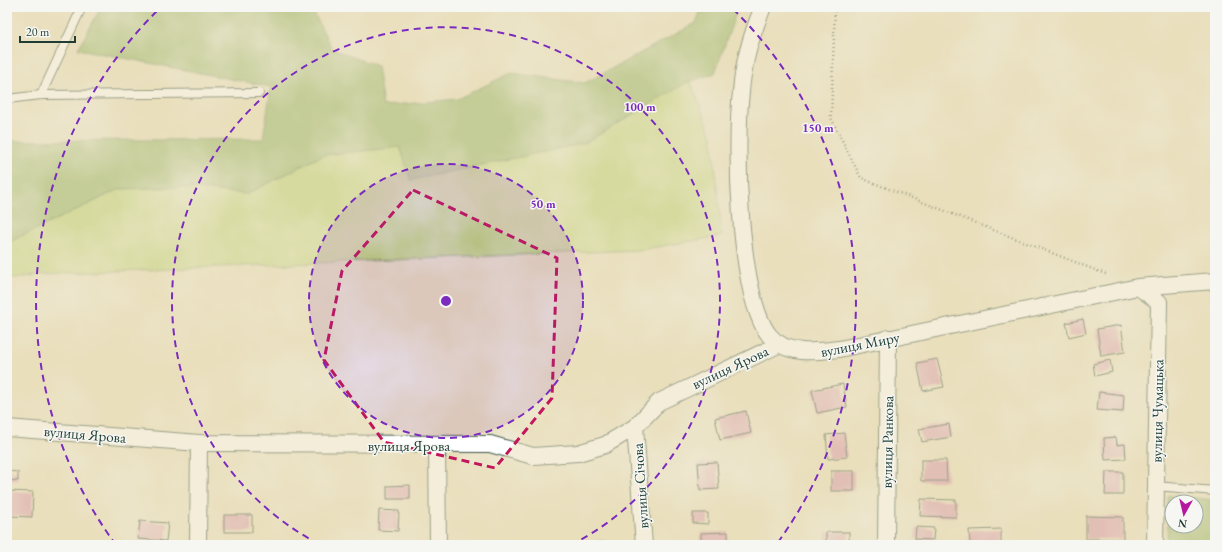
<svg xmlns="http://www.w3.org/2000/svg" width="1222" height="552" font-family="'EB Garamond',serif">
  <style>
    .green { fill: #c0d67a; stroke: #708a57 }
    .forest { fill: #98b76a; stroke: #5c7a4f; fill-rule: evenodd }
    .building { fill: #da99ad }
    .lines { fill: none; stroke-linecap: round; stroke-linejoin: round }
    .service-casing { stroke: #3d5548; stroke-width: 10 }
    .minor-casing { stroke: #3d5548; stroke-width: 18 }
    .path { stroke: #3d5548; stroke-width: 2.5; stroke-dasharray: 1 3; stroke-linecap: butt }
    .service { stroke: #fff; stroke-width: 8 }
    .minor { stroke: #fff; stroke-width: 16 }
    .marked { fill: none; stroke: #c2185b; stroke-width: 3; stroke-dasharray: 8 5; stroke-linejoin: round }
    .ring { fill: none; stroke: #7b2cbf; stroke-width: 2; stroke-dasharray: 7 5 }
    .labels { text-anchor: middle; dominant-baseline: central; stroke-width: 3; stroke-linejoin: round; paint-order: stroke }
    .street-label { font-size: 15px; fill: #1f3d34; stroke: #f6f6f2 }
    .centre { fill: #7b2cbf; stroke: #f6f6f2; stroke-width: 2 }
    .ring-label { font-size: 12px; text-anchor: middle; font-weight: bold; fill: #7b2cbf; stroke: #f6f6f2; stroke-width: 3; stroke-linejoin: round; paint-order: stroke }
  </style>
  <rect width="100%" height="100%" fill="#f6f6f2"/>
  <filter id="ink" filterUnits="userSpaceOnUse"><feTurbulence type="fractalNoise" baseFrequency=".025" numOctaves="2"/><feDisplacementMap in="SourceGraphic" scale="8" xChannelSelector="R" yChannelSelector="G"/><feConvolveMatrix kernelMatrix="1 2 1 2 8 2 1 2 1" color-interpolation-filters="sRGB"/></filter>
  <filter id="wash" filterUnits="userSpaceOnUse"><feTurbulence type="fractalNoise" baseFrequency=".012" numOctaves="4" result="noise"/><feDisplacementMap in="SourceGraphic" scale="16" xChannelSelector="R" yChannelSelector="G"/><feGaussianBlur stdDeviation="0.9" result="paint"/><feColorMatrix in="noise" values="0 0 0 0 0 0 0 0 0 0 0 0 0 0 0 0 0 1.4 0 .05"/><feComposite in="paint" operator="in"/></filter>
  <g filter="url(#wash)">
    <rect width="100%" height="100%" fill="#e9dfbb"/>
    <path class="green" d="M690 80 712 136 722 236 639 250 45 274 7 279V243L120 189 178 187 247 194 323 155 400 147 411 180 585 143Z"/>
    <g class="forest">
      <path d="M101 7H311L332 49 377 66 383 106 457 99 511 73 585 83 696 23 702 7H738L715 73 686 83 585 143 411 180 400 147 323 155 247 194 183 187 120 189 7 243V141L263 139 271 87 78 49Z"/>
      <path d="M1168 495 1215 500V545H1167ZM1172 502H1196V526H1172Z"/>
    </g>
    <g id="blocks">
      <g class="building">
        <path d="M1083 319 1086 333 1069 337 1066 323Z"/>
        <path d="M1121 325 1125 352 1101 356 1097 329Z"/>
        <path d="M937 359 944 387 923 391 917 363Z"/>
        <path d="M1110 360 1112 372 1095 376 1093 364Z"/>
        <path d="M843 384 847 407 817 413 812 390Z"/>
        <path d="M1099 392 1124 395 1123 412 1097 410Z"/>
        <path d="M746 411 751 433 720 440 715 418Z"/>
        <path d="M949 424 951 437 922 442 919 429Z"/>
        <path d="M844 433 847 457 828 459 826 435Z"/>
        <path d="M1116 437 1117 445 1125 444 1126 459 1105 460 1104 438Z"/>
        <path d="M921 460H946L947 481H921Z"/>
        <path d="M717 462 719 489 700 490 698 463Z"/>
        <path d="M7 471 18 472V481L7 480Z"/>
        <rect x="831" y="471" width="23" height="20"/>
        <path d="M1106 472H1123V495H1105Z"/>
        <path d="M410 485V499H387V486Z"/>
        <path d="M7 491 33 492 32 517 7 516Z"/>
        <path d="M921 499 956 500V517L920 516Z"/>
        <path d="M379 510 399 511 398 531 378 530Z"/>
        <path d="M693 513H708V524L693 523Z"/>
        <rect x="224" y="515" width="28" height="17"/>
        <path d="M1086 516 1123 517V539H1086Z"/>
        <path d="M140 521 168 523 166 541 138 539Z"/>
        <path d="M916 527 934 528 933 540 915 539Z"/>
        <path d="M1001 529V545H970L969 530Z"/>
        <path d="M728 532V545H701V533Z"/>
        <rect x="826" y="532" width="23" height="13"/>
        <rect x="597" y="542" width="27" height="3"/>
      </g>
    </g>
  </g>
  <g filter="url(#ink)">
    <use href="#blocks" fill-opacity="0" stroke="#3d5548" stroke-width="1"/>
    <g class="lines">
      <g class="service-casing">
        <g id="service">
          <path d="M41 95 82 7"/>
          <path d="M7 99 41 95 259 93"/>
          <path d="M1156 486 1215 491"/>
        </g>
      </g>
      <g class="minor-casing">
        <g id="minor">
          <path d="M763 7C752 33 743 64 741 92 735 143 738 296 769 335 786 356 816 352 839 349L1138 287 1215 281"/>
          <path d="M1138 287 1159 302 1155 545"/>
          <path d="M635 427 644 545"/>
          <path d="M7 428 199 443 490 444 533 456 578 453 605 445 635 427 659 402 780 344"/>
          <path d="M437 446 438 545"/>
          <path d="M198 545 199 443"/>
          <path d="M886 545 888 338"/>
        </g>
      </g>
      <path class="path" d="M835 7 831 118 861 178 1108 275"/>
      <use href="#service" class="service"/>
      <use href="#minor" class="minor"/>
    </g>
  </g>
  <path d="M0 0H1222V552H0ZM413 190 557 258 552 398 495 468 384 442 324 360 342 271Z" fill="#e9dfbb" fill-opacity=".55" fill-rule="evenodd"/>
  <path class="marked" d="M413 190 557 258 552 398 495 468 384 442 324 360 342 271Z"/>
  <circle cx="446" cy="301" r="137" fill="#7b2cbf" fill-opacity=".12"/>
  <g class="ring">
    <circle cx="446" cy="301" r="137"/>
    <path d="M319 544A274 274 0 1 1 573 544"/>
    <path d="M116 545A410 410 0 0 1 159 9M733 9A410 410 0 0 1 776 545"/>
  </g>
  <g class="labels">
    <g class="street-label">
      <text transform="translate(860 344) rotate(-11)">вулиця Миру</text>
      <text transform="translate(730 367) rotate(-25)">вулиця Ярова</text>
      <text transform="translate(1157 411) rotate(-89)">вулиця Чумацька</text>
      <text transform="translate(85 434) rotate(5)">вулиця Ярова</text>
      <text transform="translate(887 442) rotate(-89)">вулиця Ранкова</text>
      <text x="409" y="445">вулиця Ярова</text>
      <text transform="translate(640 486) rotate(-94)">вулиця Січова</text>
    </g>
  </g>
  <circle cx="446" cy="301" r="6" class="centre"/>
  <g class="ring-label">
    <text x="640" y="111">100 m</text>
    <text x="818" y="132">150 m</text>
    <text x="543" y="208">50 m</text>
  </g>
  <rect width="1222" height="552" fill="none" stroke="#f6f6f2" stroke-width="24"/>
  <g transform="translate(1184 514) rotate(188)"><circle r="19" fill="#f6f6f2" stroke="#a0aca6"/>
  <path d="M0-3L7 15L0 10L-7 15Z" fill="#b5179e"/>
  <text y="-6" font-size="11" font-weight="bold" text-anchor="middle" fill="#1f3d34">N</text>
  </g>
  <path d="M20 36v6h55v-6" fill="none" stroke="#1f3d34" stroke-width="2"/>
  <text x="26" y="36" font-size="12" fill="#1f3d34" stroke="#f6f6f2" stroke-width="3" paint-order="stroke">20 m</text>
</svg>
